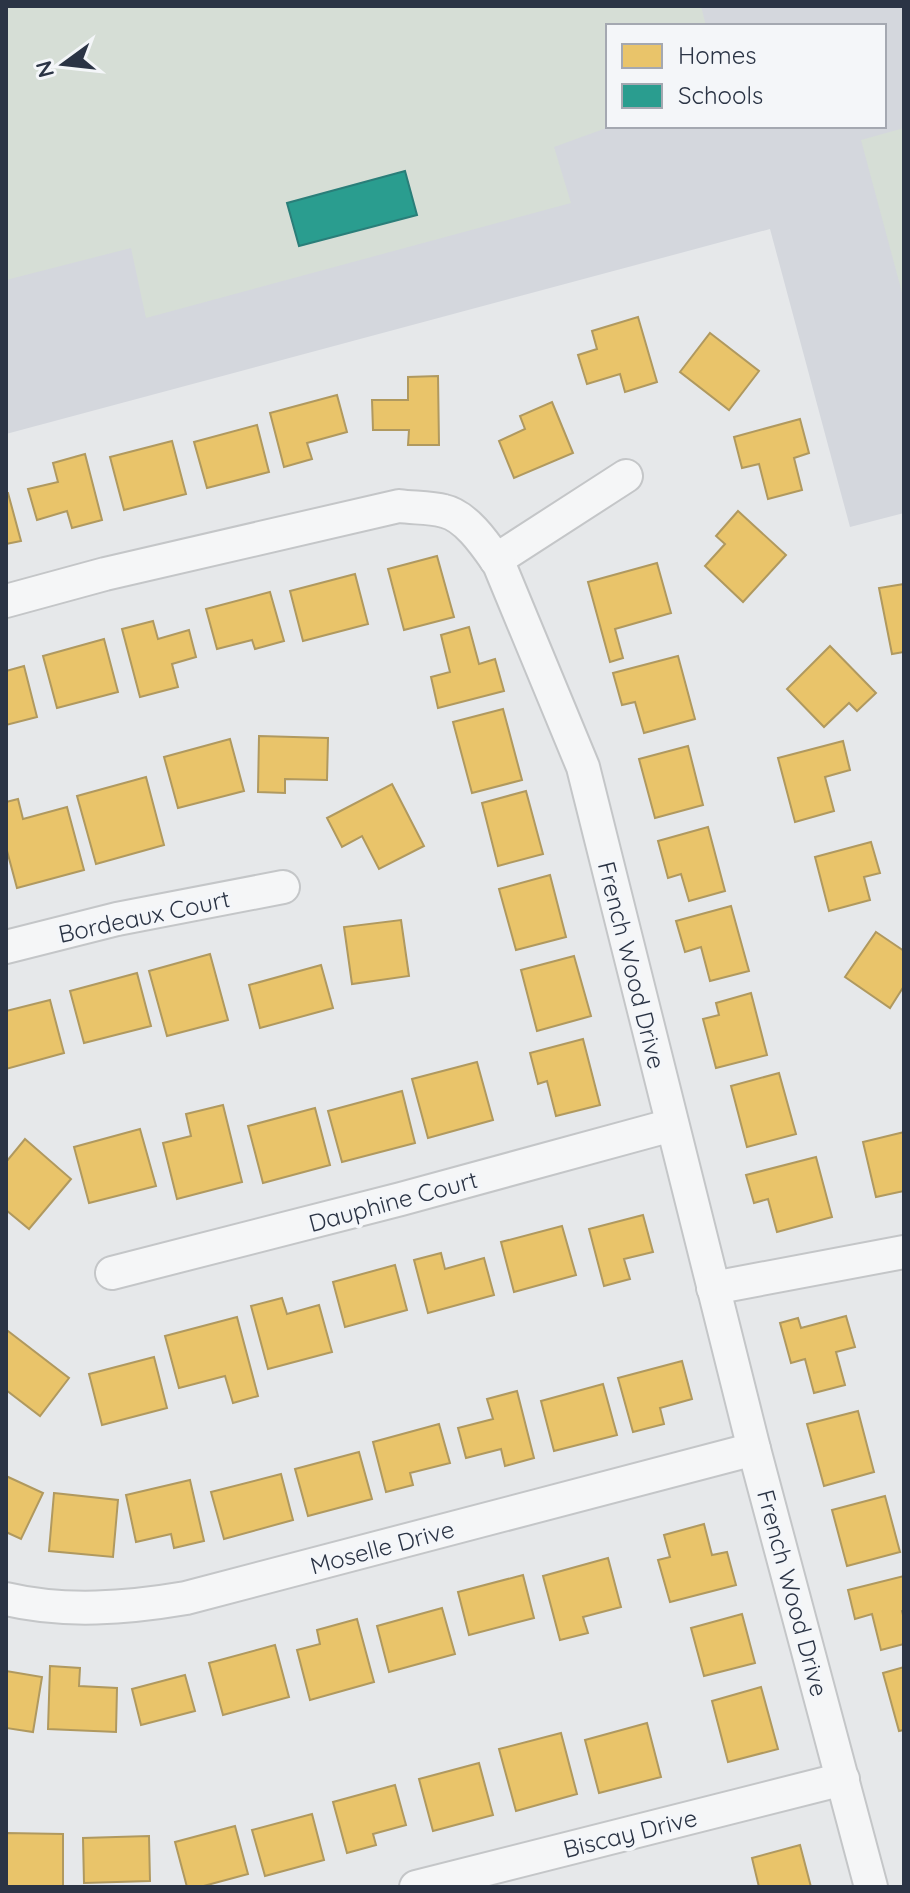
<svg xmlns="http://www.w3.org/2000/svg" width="910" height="1893" font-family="Quicksand,sans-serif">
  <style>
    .built { fill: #d4d7dd; fill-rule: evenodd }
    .green { fill: #d6ded6 }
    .homes { fill: #e9c46a; stroke: #b0995f; stroke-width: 2 }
    .schools { fill: #2a9d8f; stroke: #2a7e79; stroke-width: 2 }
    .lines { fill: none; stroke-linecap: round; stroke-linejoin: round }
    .street-casing { stroke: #c4c6c8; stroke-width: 36 }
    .street { stroke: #f5f6f7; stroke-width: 32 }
    .labels { text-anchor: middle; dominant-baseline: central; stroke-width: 8; stroke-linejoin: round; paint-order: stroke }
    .street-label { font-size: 24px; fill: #2b3445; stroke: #f4f6f9 }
  </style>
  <rect width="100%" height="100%" fill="#e6e8ea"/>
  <path class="built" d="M6 6H904V513L850 527 770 229 6 434ZM608 26H884V126H608Z"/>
  <g class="green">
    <path d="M6 6H701L706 26H608V126H612L554 147 571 203 146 318 131 248 6 280Z"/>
    <path d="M904 128V300L861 140Z"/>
  </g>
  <g class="homes">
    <path d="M638 317 657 382 625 392 620 374 587 384 578 355 597 349 592 331Z"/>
    <path d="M710 333 759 371 729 410 680 372Z"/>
    <path d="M438 376 439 445H408L409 430H373L372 400H408V377Z"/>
    <path d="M337 395 347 432 307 443 312 459 284 467 270 413Z"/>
    <path d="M552 402 573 453 514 478 499 441 525 429 520 416Z"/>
    <path d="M800 419 809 453 794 458 802 490 768 499 759 464 742 468 734 437Z"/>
    <path d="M257 425 269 472 207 488 194 442Z"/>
    <path d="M172 441 186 494 124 510 110 457Z"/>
    <path d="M85 454 102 520 72 528 67 511 37 520 28 489 58 482 53 463Z"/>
    <path d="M6 493H8L21 541 6 544Z"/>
    <path d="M738 511 786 555 743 602 705 566 725 544 716 536Z"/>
    <path d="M437 556 454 617 404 630 388 569Z"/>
    <path d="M657 563 671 613 615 629 623 658 610 662 588 582Z"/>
    <path d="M355 574 368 624 303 641 290 591Z"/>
    <path d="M904 584V652L892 654 879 588Z"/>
    <path d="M270 592 284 641 255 649 252 640 217 649 206 609Z"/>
    <path d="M153 621 158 639 189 630 196 657 172 664 178 687 140 697 122 629Z"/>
    <path d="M469 627 479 664 495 659 504 691 438 708 431 677 450 672 441 635Z"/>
    <path d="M104 639 118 692 57 708 43 656Z"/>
    <path d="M830 646 876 693 857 711 849 703 824 727 787 689Z"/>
    <path d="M678 656 695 719 644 733 635 702 622 705 613 673Z"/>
    <path d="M24 666 37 717 6 725V671Z"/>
    <path d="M503 709 522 780 472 793 453 722Z"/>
    <path d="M259 736 328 738 327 780 285 779V793L258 792Z"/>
    <path d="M230 739 244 791 178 808 164 757Z"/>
    <path d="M843 741 850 770 825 777 834 811 795 822 778 758Z"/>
    <path d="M688 746 703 805 655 818 639 759Z"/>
    <path d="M146 777 164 845 96 864 77 796Z"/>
    <path d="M392 784 424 846 379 869 362 836 342 847 327 818Z"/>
    <path d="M526 791 543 854 498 866 482 803Z"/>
    <path d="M18 799 23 819 67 807 84 870 17 888 6 847V802Z"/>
    <path d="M708 827 725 891 689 901 681 874 668 878 658 841Z"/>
    <path d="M871 842 880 873 864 877 870 900 829 911 815 857Z"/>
    <path d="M550 875 566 937 516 950 499 889Z"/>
    <path d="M731 906 749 971 710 981 701 947 685 952 676 921Z"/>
    <path d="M401 920 409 976 352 984 344 927Z"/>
    <path d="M876 932 904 951V986L890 1008 845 977Z"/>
    <path d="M210 954 228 1020 167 1036 149 971Z"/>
    <path d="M574 956 591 1016 537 1031 521 970Z"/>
    <path d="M321 965 333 1008 260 1028 249 985Z"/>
    <path d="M137 973 151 1026 84 1043 70 991Z"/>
    <path d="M751 993 767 1055 716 1068 703 1019 719 1015 716 1003Z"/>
    <path d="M50 1000 64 1053 6 1069V1011Z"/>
    <path d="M583 1039 600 1105 556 1116 547 1081 538 1084 530 1053Z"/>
    <path d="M477 1062 493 1120 428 1138 412 1079Z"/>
    <path d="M779 1073 796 1134 747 1147 731 1086Z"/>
    <path d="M402 1091 415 1143 342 1162 328 1111Z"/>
    <path d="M223 1105 242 1182 177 1199 163 1143 191 1136 186 1114Z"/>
    <path d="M315 1108 330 1165 263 1183 248 1126Z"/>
    <path d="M140 1129 156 1186 89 1203 74 1147Z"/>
    <path d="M904 1132V1191L876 1197 863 1142Z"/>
    <path d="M25 1139 71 1179 29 1229 6 1210V1162Z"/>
    <path d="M816 1157 832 1217 777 1232 768 1199 754 1203 746 1175Z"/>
    <path d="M643 1215 653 1252 624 1259 630 1279 604 1286 589 1229Z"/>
    <path d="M562 1226 576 1275 514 1292 501 1242Z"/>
    <path d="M441 1253 445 1269 484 1258 494 1295 428 1313 414 1260Z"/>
    <path d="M395 1265 407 1310 345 1327 333 1282Z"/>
    <path d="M282 1298 287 1314 319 1305 332 1352 268 1369 251 1306Z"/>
    <path d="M846 1316 855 1347 836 1352 845 1385 814 1393 805 1359 791 1363 780 1323 798 1318 801 1328Z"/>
    <path d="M237 1317 258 1396 233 1403 225 1376 179 1388 165 1336Z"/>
    <path d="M8 1331 69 1378 40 1416 6 1390V1333Z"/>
    <path d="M154 1357 167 1408 102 1425 89 1374Z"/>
    <path d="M682 1361 692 1399 660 1408 664 1424 633 1432 618 1378Z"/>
    <path d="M603 1384 617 1435 554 1451 541 1401Z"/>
    <path d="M517 1391 534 1458 505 1466 501 1449 466 1458 458 1428 493 1419 487 1399Z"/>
    <path d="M858 1411 874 1472 824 1486 807 1424Z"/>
    <path d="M439 1424 450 1463 410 1473 413 1485 386 1492 373 1442Z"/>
    <path d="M359 1452 372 1499 308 1516 295 1469Z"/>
    <path d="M281 1474 293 1520 224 1539 211 1492Z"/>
    <path d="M6 1476 43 1493 21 1539 6 1532Z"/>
    <path d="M190 1480 204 1541 174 1548 171 1534 136 1542 126 1495Z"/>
    <path d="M54 1493 118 1500 113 1557 49 1551Z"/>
    <path d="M885 1496 900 1552 847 1566 832 1510Z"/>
    <path d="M704 1524 712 1555 727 1552 736 1585 670 1602 658 1560 670 1557 664 1535Z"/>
    <path d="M608 1558 621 1607 583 1617 588 1633 560 1640 543 1576Z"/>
    <path d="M523 1575 534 1618 469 1635 458 1592Z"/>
    <path d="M904 1576V1610L902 1611 904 1619V1644L881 1650 872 1614 855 1619 848 1590Z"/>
    <path d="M442 1608 455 1654 389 1672 377 1626Z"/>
    <path d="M742 1614 755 1663 704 1676 691 1628Z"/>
    <path d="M357 1619 374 1682 310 1700 297 1650 320 1644 317 1630Z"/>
    <path d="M275 1645 289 1697 223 1715 209 1663Z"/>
    <path d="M50 1666 80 1668 79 1686 117 1688 116 1732 48 1729Z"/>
    <path d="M904 1667V1730L899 1731 883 1673Z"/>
    <path d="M6 1671 42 1677 33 1732 6 1728Z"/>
    <path d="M185 1675 195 1711 141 1725 132 1689Z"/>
    <path d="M761 1687 778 1749 728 1762 712 1701Z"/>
    <path d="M647 1723 661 1777 599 1793 585 1740Z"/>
    <path d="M561 1733 577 1794 516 1811 499 1749Z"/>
    <path d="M479 1763 493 1815 433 1831 419 1779Z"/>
    <path d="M395 1785 406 1825 373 1834 376 1845 347 1853 333 1802Z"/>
    <path d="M312 1814 324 1860 265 1876 252 1830Z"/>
    <path d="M235 1826 248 1874 200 1887H187L175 1842Z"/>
    <path d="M6 1833 63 1834V1887L6 1886Z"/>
    <path d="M149 1836 150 1881 84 1883 83 1838Z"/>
    <path d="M800 1845 811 1887H759L752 1858Z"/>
  </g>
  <path class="schools" d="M405 171 417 215 299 246 287 203Z"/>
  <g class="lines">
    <g class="street-casing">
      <g id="street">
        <path d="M496 560 626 476"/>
        <path d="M6 601 105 574 399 506C414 508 430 507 444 511 467 516 487 547 499 564L583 767 754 1449 871 1887"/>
        <path d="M6 947 117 919 283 887"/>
        <path d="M112 1273 401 1199 672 1125"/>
        <path d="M713 1288 904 1252"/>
        <path d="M6 1599C65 1613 127 1608 186 1598L754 1449"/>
        <path d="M416 1887 843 1779"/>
      </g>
    </g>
    <use href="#street" class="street"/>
  </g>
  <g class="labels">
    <g class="street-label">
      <text transform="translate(144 916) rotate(-12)">Bordeaux Court</text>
      <text transform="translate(632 965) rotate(76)">French Wood Drive</text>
      <text transform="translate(393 1201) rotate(-15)">Dauphine Court</text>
      <text transform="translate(382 1547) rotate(-15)">Moselle Drive</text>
      <text transform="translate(793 1593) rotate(75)">French Wood Drive</text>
      <text transform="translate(630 1833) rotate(-14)">Biscay Drive</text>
    </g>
  </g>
  <rect width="910" height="1893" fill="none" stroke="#2b3445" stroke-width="16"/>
  <rect x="606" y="24" width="280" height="104" fill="#f4f6f9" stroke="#a4a8b1" stroke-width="2"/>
  <rect x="622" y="44" width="40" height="24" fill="#e9c46a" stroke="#a4a8b1" stroke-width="2"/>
  <text x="678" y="64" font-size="24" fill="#2b3445">Homes</text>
  <rect x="622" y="84" width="40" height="24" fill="#2a9d8f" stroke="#a4a8b1" stroke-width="2"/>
  <text x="678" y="104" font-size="24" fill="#2b3445">Schools</text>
  <g transform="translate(64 64) rotate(255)" stroke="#f4f6f9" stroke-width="6" paint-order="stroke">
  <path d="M0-6L14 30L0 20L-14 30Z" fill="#2b3445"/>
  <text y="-12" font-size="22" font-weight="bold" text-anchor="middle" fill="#2b3445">N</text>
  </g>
</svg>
